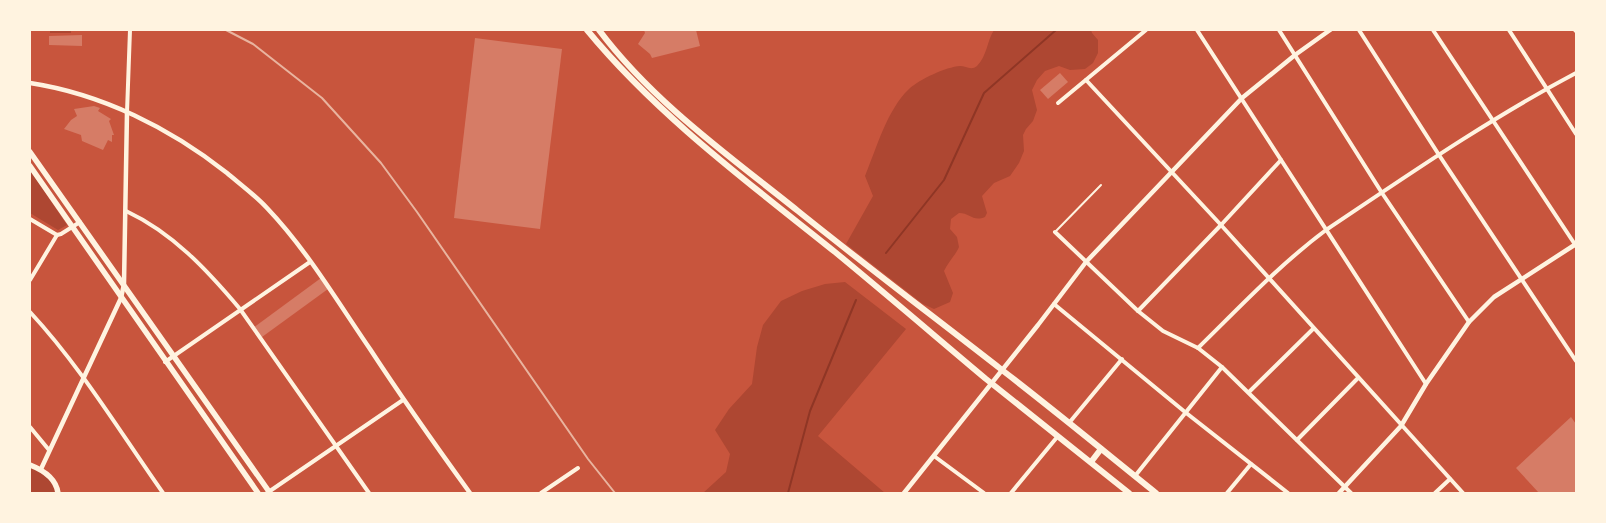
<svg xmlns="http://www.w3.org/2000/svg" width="1606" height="523" font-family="Rubik,sans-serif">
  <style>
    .green { fill: #ae4732 }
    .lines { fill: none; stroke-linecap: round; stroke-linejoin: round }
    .stream { stroke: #8f3625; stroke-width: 2 }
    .building { fill: #d67c66 }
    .service { stroke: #fff3e0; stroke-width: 2 }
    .minor { stroke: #fff3e0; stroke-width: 4 }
    .tertiary { stroke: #fff3e0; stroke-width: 4.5 }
    .secondary { stroke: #fff3e0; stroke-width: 5.5 }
    .primary { stroke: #fff3e0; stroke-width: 6 }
    .rail { stroke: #e9b49f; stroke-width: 2 }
  </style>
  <rect width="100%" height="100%" fill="#c8553d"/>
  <g class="green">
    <rect x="50" y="30" width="21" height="3"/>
    <path d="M994 30H1091L1092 33 1098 40V53L1093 63 1085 69 1070 70 1059 66 1045 71 1037 80 1032 90 1037 110 1033 121 1026 129 1023 135 1024 151 1019 163 1010 176 994 183 982 196 987 213 985 217C973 222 970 213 959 213L951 219 950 229 957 237 959 247C955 256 948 262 944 271L953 293 950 302 934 309 923 304 846 244 873 196 865 176C877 147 887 110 909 89 920 79 946 67 960 66 966 66 971 71 977 66 987 56 987 41 994 30Z"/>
    <path d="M30 170 67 225 58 230 30 213Z"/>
    <path d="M845 282 906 329 818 436 885 493H703L726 472 730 454 715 430 729 409 752 384 757 347 763 325 781 301 802 291 825 284Z"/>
    <path d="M30 465 51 478 58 493H30Z"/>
  </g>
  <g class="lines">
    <g class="stream">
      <path d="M886 253 944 180 984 93 1056 30"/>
      <path d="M788 493 810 411 856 300"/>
    </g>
  </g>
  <g class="building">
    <path d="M644 30H696L700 46 652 58 650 54 638 44 645 33Z"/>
    <path d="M82 35V46L49 45V36Z"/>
    <path d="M475 38 562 49 540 229 454 218Z"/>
    <path d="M1060 73 1068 82 1048 99 1040 90Z"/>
    <path d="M94 106 100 108 98 111 111 119 109 121 114 135H112V142L108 140 103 150 82 141 81 135 64 129 71 120 77 116 74 109Z"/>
    <path d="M321 278 328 289 262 337 253 328Z"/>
    <path d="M1571 417 1576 424V493H1539L1516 468Z"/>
  </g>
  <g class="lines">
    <path class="service" d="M1055 232 1101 185"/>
    <g class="minor">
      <path d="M1197 30 1426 384"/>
      <path d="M1279 30 1382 193 1469 322"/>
      <path d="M1359 30 1439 155 1576 361"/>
      <path d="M1433 30 1576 246"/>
      <path d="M1509 30 1576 134"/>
      <path d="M1575 30 1576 31"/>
      <path d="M1086 80 1221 225 1463 493"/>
      <path d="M1058 103 1146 30"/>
      <path d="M127 112 130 30"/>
      <path d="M126 211C173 233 207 270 240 309L369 493"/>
      <path d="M30 219 57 235 61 234 80 222"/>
      <path d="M1055 232 1138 311 1163 331 1198 348 1222 367 1351 493"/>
      <path d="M30 280 57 235"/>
      <path d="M1054 304 1185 412 1288 493"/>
      <path d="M1138 311 1221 225 1281 160"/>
      <path d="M30 312C81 367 120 432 163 493"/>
      <path d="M1198 348C1239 308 1279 265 1326 230 1408 175 1489 119 1576 73"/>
      <path d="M165 362 310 262"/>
      <path d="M1249 392 1313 329"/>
      <path d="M1069 423 1122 359"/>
      <path d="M30 427 49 450"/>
      <path d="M1297 440 1358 378"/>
      <path d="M934 456 984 493"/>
      <path d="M1135 476 1222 367"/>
      <path d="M267 493 403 400"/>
      <path d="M541 493 578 468"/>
      <path d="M1011 493 1058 436"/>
      <path d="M1227 493 1251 464"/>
      <path d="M1435 493 1450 479"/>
    </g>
    <g class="tertiary">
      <path d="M30 83C102 94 170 128 227 173 240 184 255 195 267 208 307 250 337 301 370 349 402 398 436 446 470 493"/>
      <path d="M41 469 121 298 124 284 127 112"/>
      <path d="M904 493 1038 325 1086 262 1242 98 1295 55 1330 30"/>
      <path d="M1339 493 1401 426 1426 384 1469 322 1494 297 1576 244"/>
    </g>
    <g class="secondary">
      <path d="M30 152 270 493"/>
      <path d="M30 166 258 493"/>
      <path d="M30 465C43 470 56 478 58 493"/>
    </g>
    <g class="primary">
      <path d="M587 30C658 116 749 183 835 252 886 294 936 337 986 379 1034 417 1082 455 1129 493"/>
      <path d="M599 30C653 102 728 155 798 211 865 265 934 317 1002 370 1054 410 1105 452 1156 493"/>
      <path d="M1091 462 1101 449"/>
    </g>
    <path class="rail" d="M226 30 253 44 322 98 381 163 417 212 588 459 615 493"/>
  </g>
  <rect width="1606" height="523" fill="none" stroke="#fff3e0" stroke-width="62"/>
</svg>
